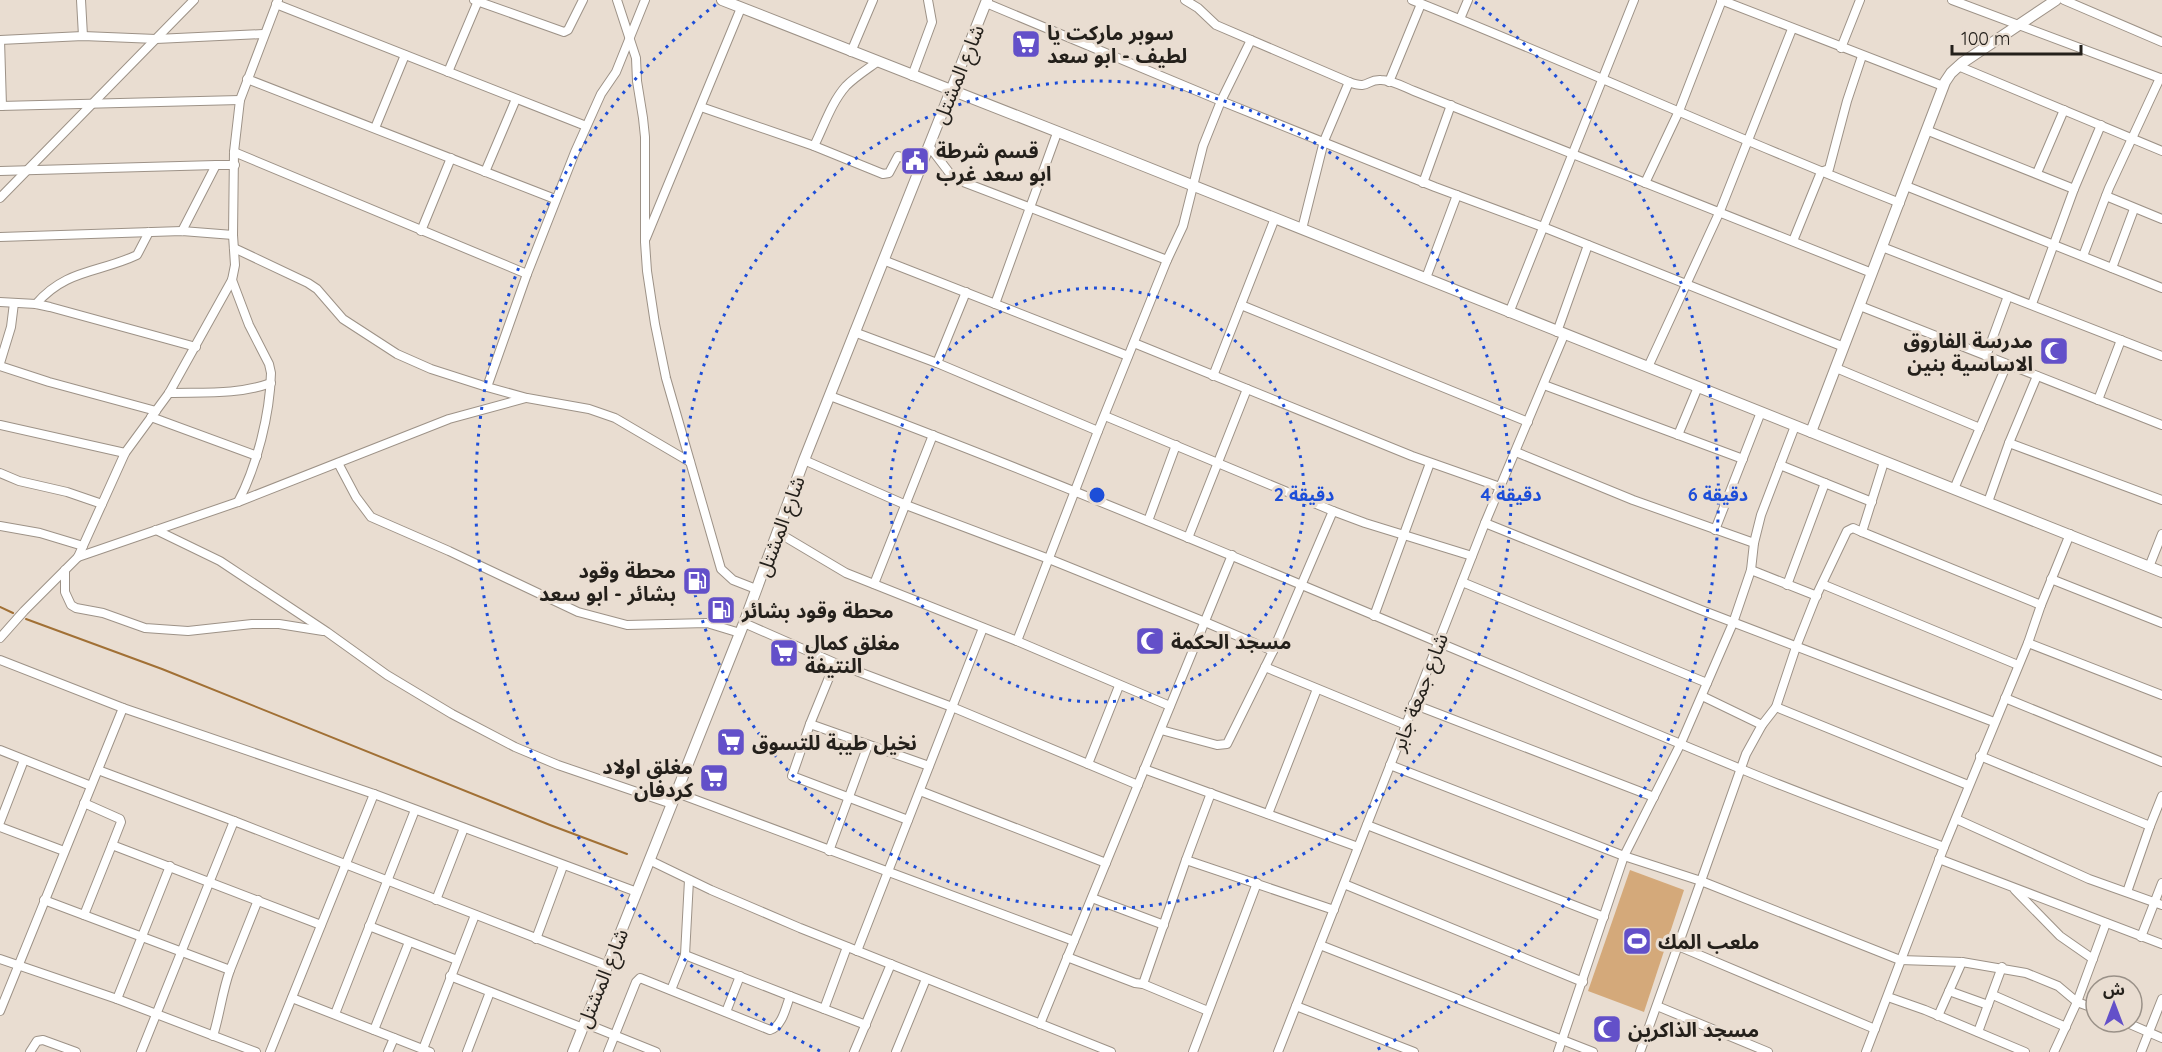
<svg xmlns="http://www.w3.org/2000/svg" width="2162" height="1052" font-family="Quicksand,'Noto Sans Arabic',sans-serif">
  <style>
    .green { fill: #d4a97a }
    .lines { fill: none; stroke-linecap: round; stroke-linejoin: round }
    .stream { stroke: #a17035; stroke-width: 2 }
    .minor-casing { stroke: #9d9287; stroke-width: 10 }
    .tertiary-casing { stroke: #9d9287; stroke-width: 12 }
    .minor { stroke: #fff; stroke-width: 8 }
    .tertiary { stroke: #fff; stroke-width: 10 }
    .ring { fill: none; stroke: #1d4ed8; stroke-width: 3; stroke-dasharray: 3 6 }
    .labels { text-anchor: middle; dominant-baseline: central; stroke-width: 6; stroke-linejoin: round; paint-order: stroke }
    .poi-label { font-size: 20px; font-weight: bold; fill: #24201b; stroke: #e9ddd1; text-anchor: start }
    .street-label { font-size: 20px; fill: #24201b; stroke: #e9ddd1 }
    .centre { fill: #1d4ed8; stroke: #e9ddd1; stroke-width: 3 }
    .ring-label { font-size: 18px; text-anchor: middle; font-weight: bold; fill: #1d4ed8; stroke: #e9ddd1; stroke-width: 6; stroke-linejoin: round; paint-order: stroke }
  </style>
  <rect width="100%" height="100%" fill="#e9ddd1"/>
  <path class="green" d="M1630 870 1684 890 1644 1012 1588 991Z"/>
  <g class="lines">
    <g class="stream">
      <path d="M0 607 13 613"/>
      <path d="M26 619 162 669 550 825 627 854"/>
    </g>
    <g class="minor-casing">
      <g id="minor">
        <path d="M81 0 83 36"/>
        <path d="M474 0 564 32 568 30 583 0"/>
        <path d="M617 0 636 58 637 81 643 118 645 137V242L647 271 655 324 666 378 721 569 733 580 756 589"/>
        <path d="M1185 0 1198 8 1216 25 1349 82C1370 90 1366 79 1381 80 1392 80 1404 87 1414 91L1872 273"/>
        <path d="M1412 0C1576 65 1736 139 1900 203"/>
        <path d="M1721 0 1943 86"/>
        <path d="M1952 0 2160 78"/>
        <path d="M2064 0 2162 42"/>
        <path d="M986 3 1221 101 1435 187 1543 227 1844 347"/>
        <path d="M276 4 586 126"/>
        <path d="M1460 19 1468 0"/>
        <path d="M0 40 83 36 156 39 263 34"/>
        <path d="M0 40 2 106"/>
        <path d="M1841 48 1860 0"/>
        <path d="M851 52 873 0"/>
        <path d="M1958 66 2162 151"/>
        <path d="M448 72 478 1"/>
        <path d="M912 76 932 22 928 0"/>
        <path d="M247 79 555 199"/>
        <path d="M1389 82 1421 4"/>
        <path d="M0 106 240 100"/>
        <path d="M701 107 814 146 883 174 889 173 898 156 922 165"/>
        <path d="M375 128 405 55"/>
        <path d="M1926 130 2074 189"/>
        <path d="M814 146C824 126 831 103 846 86 855 77 866 70 877 62"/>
        <path d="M929 146 951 175 958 180 1167 260"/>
        <path d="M234 152 527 274 575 152 601 94 616 72 645 0"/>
        <path d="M0 171 216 165"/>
        <path d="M485 172 516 99"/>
        <path d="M2037 173 2064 110"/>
        <path d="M1423 183 1451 105"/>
        <path d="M1645 183 1679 111 1722 0"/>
        <path d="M1906 186 2162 288"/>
        <path d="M2106 196 2162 219"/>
        <path d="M0 198 194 0"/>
        <path d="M1302 229 1324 141 1349 82"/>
        <path d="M182 231 216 165H235"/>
        <path d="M421 231 451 158"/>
        <path d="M0 237 182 231 233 235"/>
        <path d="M646 238 741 8"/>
        <path d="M1793 241 1821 172 1829 169 1847 101 1862 56"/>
        <path d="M1882 247 2162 356"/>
        <path d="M234 248 308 283 317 289 343 319 397 354 431 369 487 387 527 398 589 409 615 418 690 462"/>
        <path d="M2083 256 2109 188 2160 78H2162"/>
        <path d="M883 260 1128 356"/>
        <path d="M2112 268 2134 209"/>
        <path d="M1426 278 1457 195"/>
        <path d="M232 280 249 325 269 364 271 373C270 414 257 466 238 502"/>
        <path d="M0 302 36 304 50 307 196 347"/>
        <path d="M36 304C66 269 99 273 137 255L149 232"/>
        <path d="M995 304 1057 133"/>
        <path d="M2032 304 2074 189 2101 125"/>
        <path d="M1241 305 1528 422"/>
        <path d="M1860 306 2162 425"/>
        <path d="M1509 313 1634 0"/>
        <path d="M854 332 937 363 1098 431"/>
        <path d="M1557 332 1588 245"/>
        <path d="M1134 343 1412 456 1500 487"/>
        <path d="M1986 356 2008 296"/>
        <path d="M0 363 11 327 14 303"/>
        <path d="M937 363 966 292"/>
        <path d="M0 366 49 382 156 411"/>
        <path d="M1648 367 1720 211 1792 29"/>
        <path d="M1836 368 1980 428"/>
        <path d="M1213 376 1275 218"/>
        <path d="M1544 385 1743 459"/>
        <path d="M487 387 527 274"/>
        <path d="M169 393C204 392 237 395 271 383"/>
        <path d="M830 396C1137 511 1438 644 1741 769 1808 797 1876 821 1944 847"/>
        <path d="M2098 400 2121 340"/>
        <path d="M1105 416 1333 511"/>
        <path d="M151 417 257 456"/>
        <path d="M0 425 125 453"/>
        <path d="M1678 435 1698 387"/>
        <path d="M2009 443 2162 500"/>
        <path d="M1516 452 1633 500 1754 543"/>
        <path d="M804 460 906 505 1049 559 1205 622 1273 651"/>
        <path d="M1884 462 1862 532 2041 605"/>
        <path d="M338 463 356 497 371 517 449 551 578 612 627 625 707 623 740 633"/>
        <path d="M1780 465 1872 502"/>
        <path d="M0 473 19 481 67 492 102 504 78 557 24 611 0 638"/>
        <path d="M1954 489 2007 364"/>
        <path d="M1988 502 2009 443 2037 376"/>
        <path d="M102 504 125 453 169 393 232 280 235 265 233 235 234 152 240 100 278 0"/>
        <path d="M1148 521 1176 445"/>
        <path d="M1485 523 1701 610 1994 722"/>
        <path d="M0 526 40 533 83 546"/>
        <path d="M156 530 220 561 327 632 387 675 452 714 515 747 558 765 672 804"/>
        <path d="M1715 530 1761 412"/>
        <path d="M777 532 846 573 1017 641 1170 706"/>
        <path d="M1188 538 1247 389"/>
        <path d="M78 557 238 502 449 419 526 398"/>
        <path d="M2149 567 2162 534"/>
        <path d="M65 570V592L71 605 76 608 103 613 145 628 188 631 252 624H279L323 631"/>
        <path d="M1751 570 1817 596"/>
        <path d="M2051 579 2162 623"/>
        <path d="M1462 582 1707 683"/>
        <path d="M874 584 933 435"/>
        <path d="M1822 584 2018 665"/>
        <path d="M1787 585 1825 483"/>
        <path d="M1374 616 1430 463"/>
        <path d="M744 623 835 663 952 707 1138 785"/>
        <path d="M1017 641 1098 431 1167 260 1183 226 1203 146 1221 101 1251 40"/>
        <path d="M2028 643 2162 695"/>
        <path d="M0 660 123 708 374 794 637 892"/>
        <path d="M835 663 810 724 792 776 908 820"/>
        <path d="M1265 667 1406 725"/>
        <path d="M1702 696 1762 725"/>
        <path d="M2005 698 2162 762"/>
        <path d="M1413 704 1654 797"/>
        <path d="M1776 707 1968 785"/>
        <path d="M810 724 929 766"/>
        <path d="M1161 730 1217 745 1227 744 1273 651 1333 511 1365 523 1472 556"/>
        <path d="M0 750 91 786"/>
        <path d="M1980 756 2150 826 2162 796"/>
        <path d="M1088 764 1119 686"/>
        <path d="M1390 765 1624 856 1701 881 1746 754 1762 725 1776 707 1796 647 1817 594 1847 531 1853 528 1862 532"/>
        <path d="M1144 769 1358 847"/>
        <path d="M98 770 234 821"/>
        <path d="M920 791 1106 863"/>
        <path d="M677 793 1074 941"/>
        <path d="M1211 793 1186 860 1334 910"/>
        <path d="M84 803 120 819 121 822 112 845 321 925"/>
        <path d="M1268 814 1317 689"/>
        <path d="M1956 819 2089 879 2162 905"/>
        <path d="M0 822 24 760"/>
        <path d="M1367 825 1604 917"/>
        <path d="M0 827 64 851"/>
        <path d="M829 851 868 745"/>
        <path d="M1939 859 2162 944"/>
        <path d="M649 860 711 890 800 928 1111 1052"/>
        <path d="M1344 884 1583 982"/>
        <path d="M2015 890 2060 936 2093 959"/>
        <path d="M2127 892 2150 826"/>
        <path d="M1092 898 1164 925"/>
        <path d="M44 900 230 970C222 992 220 1014 213 1036"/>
        <path d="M436 900 464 828"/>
        <path d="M84 915 112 845"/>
        <path d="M369 926 457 960"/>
        <path d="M2141 937 2162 883"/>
        <path d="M536 939 563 866"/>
        <path d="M1320 945 1593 1052"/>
        <path d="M1678 946 1875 1029"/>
        <path d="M857 951 983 628"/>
        <path d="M685 955 689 880"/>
        <path d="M1067 957 1135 983 1143 984 1208 1011"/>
        <path d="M0 959 117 999 256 1052"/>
        <path d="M230 970 258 900"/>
        <path d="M450 976 583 1028"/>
        <path d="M1143 984 1186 860"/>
        <path d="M671 990 685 955 790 996"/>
        <path d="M1949 991 1988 1005"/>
        <path d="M1993 995 2066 1027"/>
        <path d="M1888 997 1925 1010 2025 1052"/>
        <path d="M292 998 430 1052"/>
        <path d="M117 999 170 866"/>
        <path d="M1296 1006 1414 1052"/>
        <path d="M1657 1006 1768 1052"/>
        <path d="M824 1009 847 947"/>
        <path d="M0 1011 123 708"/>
        <path d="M726 1012 740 976"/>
        <path d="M335 1014 415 810"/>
        <path d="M1938 1016 1962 962"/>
        <path d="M2125 1022 2162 1038"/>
        <path d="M584 1023 656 1052"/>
        <path d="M1040 1024 1232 555"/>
        <path d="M374 1030 409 942"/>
        <path d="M1978 1032 2002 967"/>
        <path d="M423 1049 475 915"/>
        <path d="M30 1052 37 1041 43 1040 76 1052"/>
        <path d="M141 1052 234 821 608 966"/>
        <path d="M270 1052 374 794"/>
        <path d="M388 1052 394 1038"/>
        <path d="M467 1052 490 992"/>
        <path d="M608 1052 636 982 640 978 770 1030C782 1027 786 1007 790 996L866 1025"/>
        <path d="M854 1052 891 964"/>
        <path d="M896 1052 926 979"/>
        <path d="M1193 1052 1257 883"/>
        <path d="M1278 1052 1485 523 1564 335"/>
        <path d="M1558 1052 1624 856 1681 743 1733 623 1751 570 1754 543 1761 515 1795 426"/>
        <path d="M1640 1052 1701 881 1900 960 1962 962 2026 973 2058 986 2077 1002 2096 1009"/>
        <path d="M1866 1052 1944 847 2028 643 2041 605 2070 534"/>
        <path d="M2054 1052 2077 1002 2106 923"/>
        <path d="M2141 1052 2162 999"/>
      </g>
    </g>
    <g class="tertiary-casing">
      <g id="tertiary">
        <path d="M722 0 1109 152 2162 572"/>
        <path d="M1811 432 1945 82 1951 73 1962 63 2056 0"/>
        <path d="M573 1052 744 623 804 460 987 0"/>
      </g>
    </g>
    <use href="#minor" class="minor"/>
    <use href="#tertiary" class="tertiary"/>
  </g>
  <g class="ring">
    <circle cx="1097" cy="495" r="207"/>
    <circle cx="1097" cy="495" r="414"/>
    <path d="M820 1051A621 621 0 0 1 719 2M1475 2A621 621 0 0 1 1374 1051"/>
  </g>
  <defs>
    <g id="supermarket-square" transform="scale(1.5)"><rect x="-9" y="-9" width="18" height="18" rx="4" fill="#6350c9" stroke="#e9ddd1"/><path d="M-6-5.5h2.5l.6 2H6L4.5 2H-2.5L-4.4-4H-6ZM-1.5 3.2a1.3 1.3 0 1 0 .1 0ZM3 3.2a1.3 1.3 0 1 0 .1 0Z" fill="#fff"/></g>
    <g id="civic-square" transform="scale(1.5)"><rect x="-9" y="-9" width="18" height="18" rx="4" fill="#6350c9" stroke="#e9ddd1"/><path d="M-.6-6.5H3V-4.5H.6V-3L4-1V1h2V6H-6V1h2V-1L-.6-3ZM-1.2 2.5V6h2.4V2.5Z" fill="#fff"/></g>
    <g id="mosque-square" transform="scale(1.5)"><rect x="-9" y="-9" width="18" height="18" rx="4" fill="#6350c9" stroke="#e9ddd1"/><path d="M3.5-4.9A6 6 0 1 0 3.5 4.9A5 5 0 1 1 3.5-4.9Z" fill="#fff"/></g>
    <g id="fuel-square" transform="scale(1.5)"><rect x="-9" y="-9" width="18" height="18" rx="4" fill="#6350c9" stroke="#e9ddd1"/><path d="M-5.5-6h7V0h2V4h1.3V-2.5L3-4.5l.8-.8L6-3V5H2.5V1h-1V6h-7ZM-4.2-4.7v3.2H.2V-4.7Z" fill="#fff"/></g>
    <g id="stadium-square" transform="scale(1.5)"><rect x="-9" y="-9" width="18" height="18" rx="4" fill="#6350c9" stroke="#e9ddd1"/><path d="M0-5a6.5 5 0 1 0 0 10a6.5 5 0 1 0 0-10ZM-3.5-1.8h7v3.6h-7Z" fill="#fff"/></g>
  </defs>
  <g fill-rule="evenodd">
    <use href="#supermarket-square" x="1026" y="44"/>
    <use href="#civic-square" x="915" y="161"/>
    <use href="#mosque-square" x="2054" y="351"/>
    <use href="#fuel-square" x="697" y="581"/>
    <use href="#fuel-square" x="721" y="610"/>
    <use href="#mosque-square" x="1150" y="641"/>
    <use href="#supermarket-square" x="784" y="653"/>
    <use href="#supermarket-square" x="731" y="742"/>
    <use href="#supermarket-square" x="714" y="778"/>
    <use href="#stadium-square" x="1637" y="941"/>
    <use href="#mosque-square" x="1607" y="1029"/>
  </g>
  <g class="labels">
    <g class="poi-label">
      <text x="1047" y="32">سوبر ماركت يا<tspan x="1047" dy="23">لطيف - ابو سعد</tspan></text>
      <text x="936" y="150">قسم شرطة<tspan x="936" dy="23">ابو سعد غرب</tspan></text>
      <text x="2033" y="340" text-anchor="end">مدرسة الفاروق<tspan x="2033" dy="23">الاساسية بنين</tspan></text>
      <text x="676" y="570" text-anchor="end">محطة وقود<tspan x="676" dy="23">بشائر - ابو سعد</tspan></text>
      <text x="742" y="610">محطة وقود بشائر</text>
      <text x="1171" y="641">مسجد الحكمة</text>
      <text x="805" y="642">مغلق كمال<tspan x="805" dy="23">النتيفة</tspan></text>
      <text x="752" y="742">نخيل طيبة للتسوق</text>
      <text x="693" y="766" text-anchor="end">مغلق اولاد<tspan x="693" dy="23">كردفان</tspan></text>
      <text x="1658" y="941">ملعب المك</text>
      <text x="1628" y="1029">مسجد الذاكرين</text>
    </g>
    <g class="street-label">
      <text transform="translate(958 74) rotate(-68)">شارع المشتل</text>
      <text transform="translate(780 526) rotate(-70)">شارع المشتل</text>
      <text transform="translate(1419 692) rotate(-69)">شارع جمعة جابر</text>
      <text transform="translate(602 978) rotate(-68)">شارع المشتل</text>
    </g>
  </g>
  <circle cx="1097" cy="495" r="9" class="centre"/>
  <g class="ring-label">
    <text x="1304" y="501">2 دقيقة</text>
    <text x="1511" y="501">4 دقيقة</text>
    <text x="1718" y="501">6 دقيقة</text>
  </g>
  <g transform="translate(2114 1004)"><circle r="28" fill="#e9ddd1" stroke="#9a9188" stroke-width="1.5"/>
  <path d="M0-4.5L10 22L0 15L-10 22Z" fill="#6350c9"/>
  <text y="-9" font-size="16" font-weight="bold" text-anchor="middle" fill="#24201b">ش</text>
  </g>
  <path d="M1952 45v9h129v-9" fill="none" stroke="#24201b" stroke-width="3"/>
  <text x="1961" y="45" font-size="18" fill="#24201b" stroke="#e9ddd1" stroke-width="4.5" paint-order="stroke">100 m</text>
</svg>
